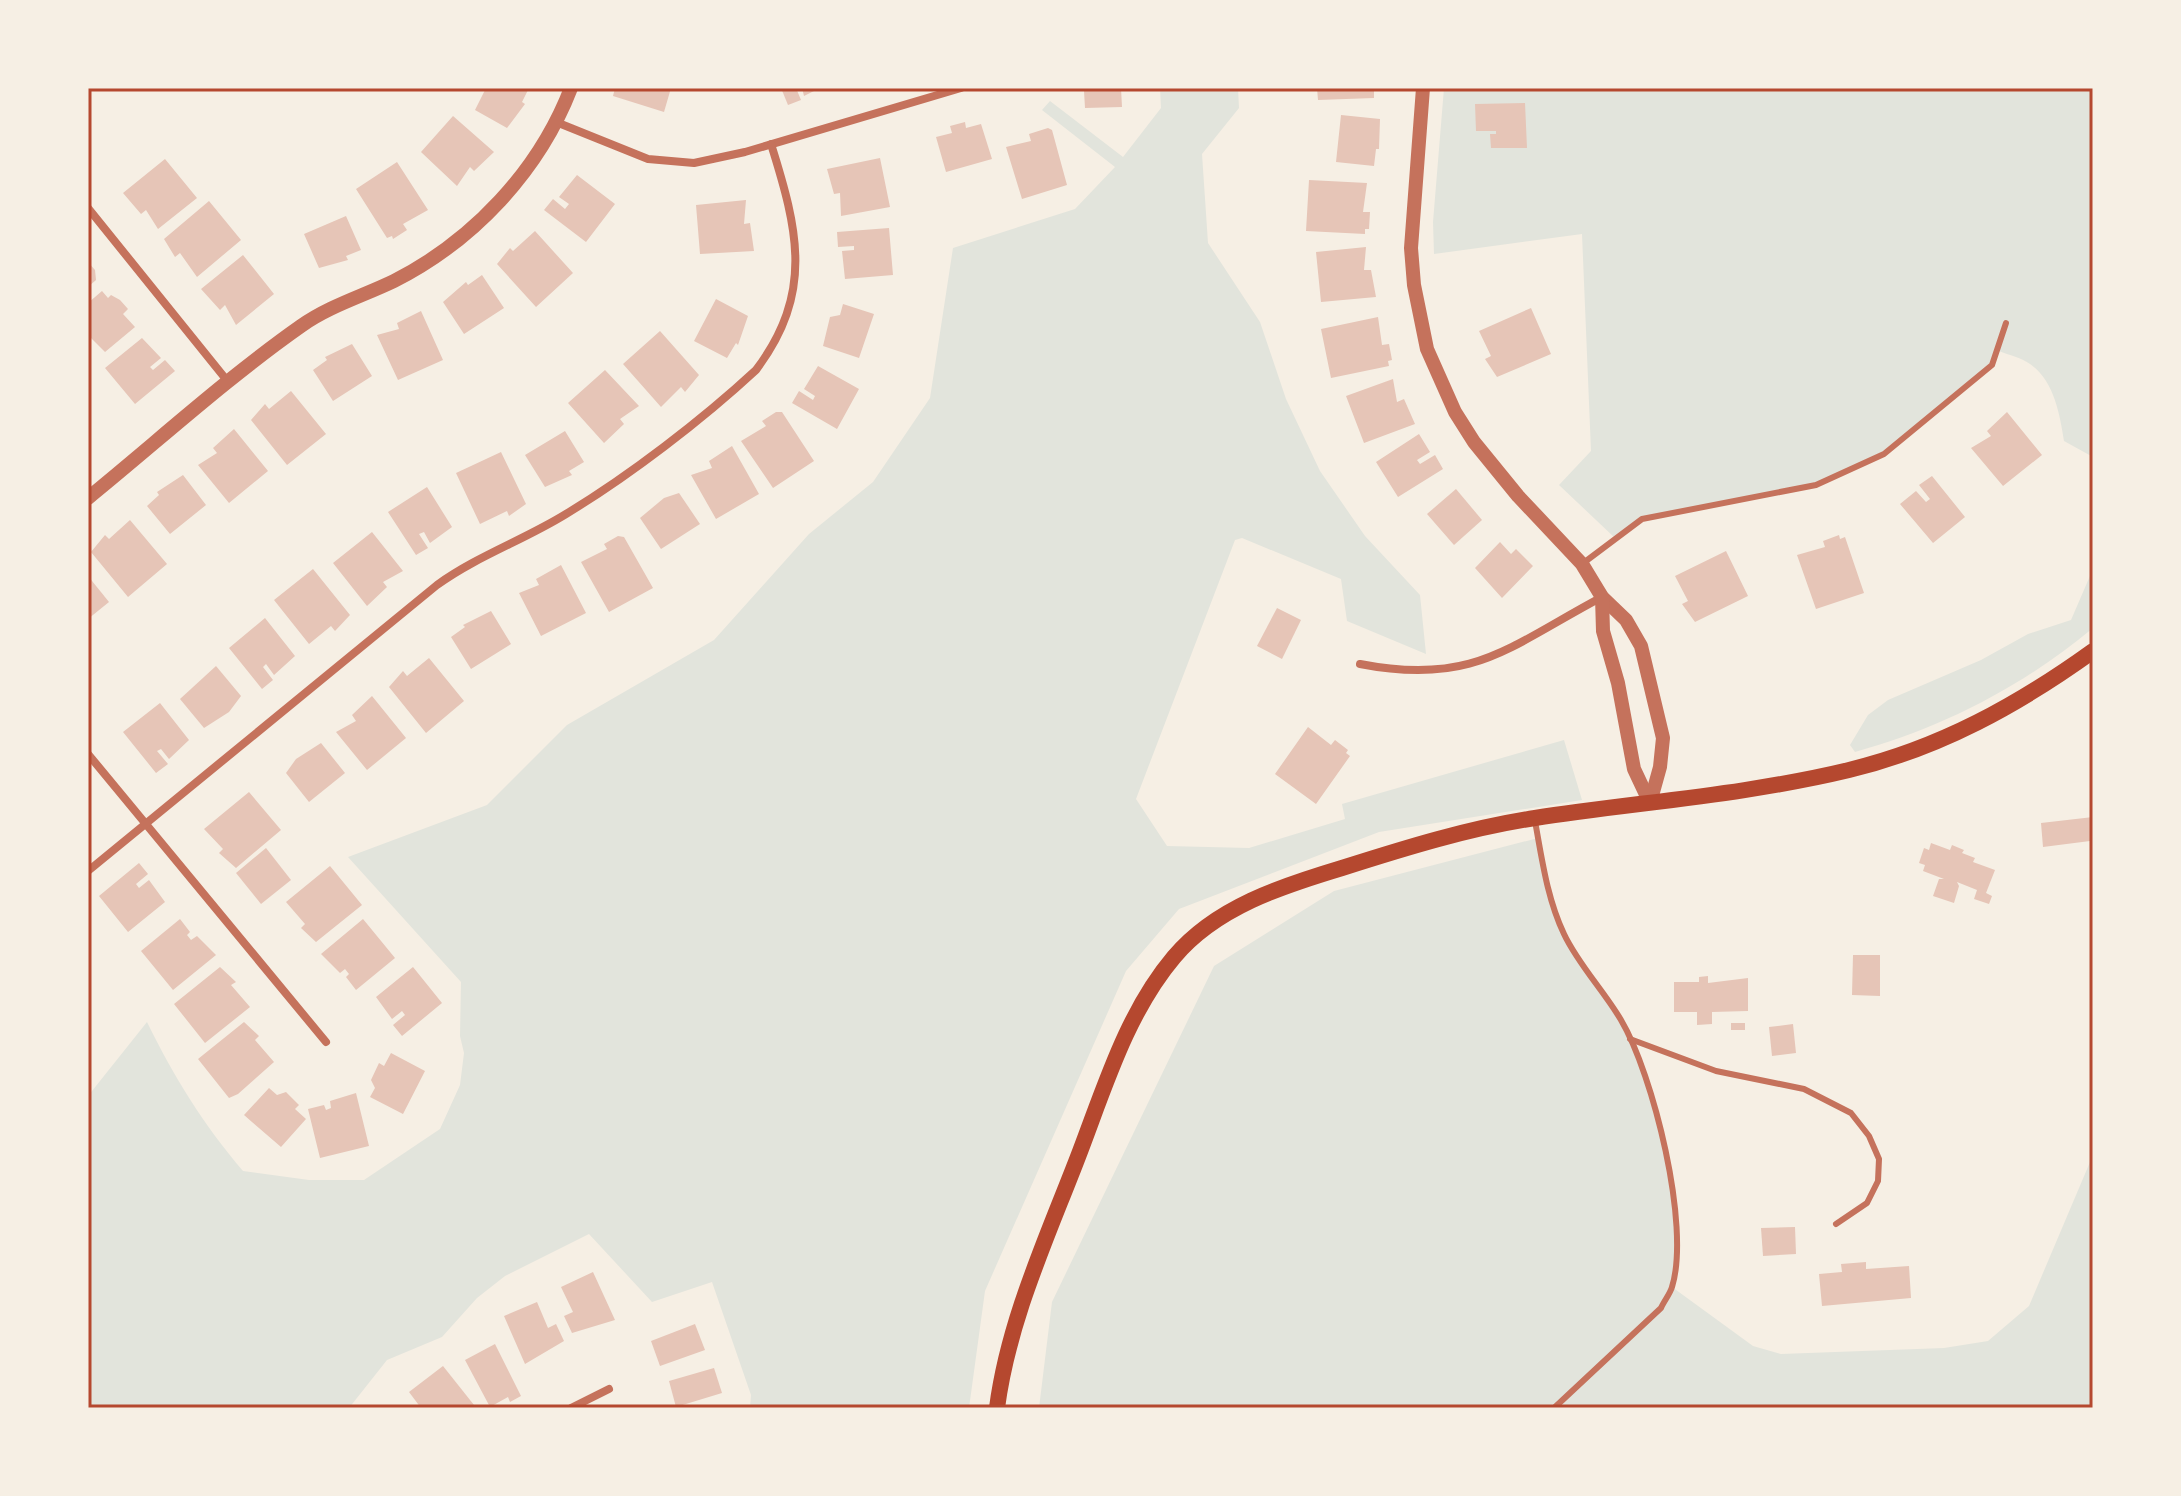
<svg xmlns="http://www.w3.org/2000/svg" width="2181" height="1496" font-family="'Roboto Condensed',sans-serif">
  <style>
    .green { fill: #e2e4dc }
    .building { fill: #e6c5b7 }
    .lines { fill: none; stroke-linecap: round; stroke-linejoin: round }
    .service { stroke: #c5725c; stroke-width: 6 }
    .minor { stroke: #c5725c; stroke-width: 8 }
    .tertiary { stroke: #c5725c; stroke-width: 14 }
    .secondary { stroke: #b5482f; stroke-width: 16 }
    .neatline { fill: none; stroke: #b5482f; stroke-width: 3 }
  </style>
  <rect width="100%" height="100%" fill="#f6efe4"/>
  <g class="green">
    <path d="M1160 88H1238L1239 108 1202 154 1208 243 1260 322 1286 399 1320 471 1365 536 1420 595 1426 654 1347 621 1341 579 1242 538 1235 540 1136 799 1167 846 1249 848 1345 819 1342 804 1564 740 1582 800 1379 832 1179 909 1126 971 985 1291 969 1408H750L751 1395 712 1282 652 1302 589 1234 505 1276 477 1298 442 1337 387 1360 349 1408H88V1096L147 1022C174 1077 203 1124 243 1171L309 1180H364L440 1129 460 1085 464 1053 460 1036 461 982 348 857 487 805 567 725 714 640 809 534 873 482 930 398 953 248 1075 209 1115 167 1042 110 1050 101 1123 157 1161 108Z"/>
    <path d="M1444 88H2093V457L2064 441C2060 415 2054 380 2030 364 2022 358 2009 355 1999 351L1992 365 1884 454 1816 485 1642 519 1615 538 1559 485 1591 451 1582 234 1434 254 1433 222Z"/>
    <path d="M2093 569V628C2025 685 1941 729 1855 752L1850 745 1868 715 1888 700 1981 660 2028 634 2071 620Z"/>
    <path d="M1538 838C1544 871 1550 909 1566 938 1583 968 1610 994 1624 1025 1659 1104 1685 1200 1672 1287L1753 1346 1781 1354 1944 1348 1988 1341 2029 1306 2093 1155V1408H1039L1052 1302 1214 966 1334 891Z"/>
  </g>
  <g class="building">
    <path d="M486 88H529L522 102 525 104 507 128 475 110Z"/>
    <path d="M615 88H671L664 112 613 96Z"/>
    <path d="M781 88H796L801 100 788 105Z"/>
    <path d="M802 88H820L804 96Z"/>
    <path d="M1080 88H1121L1122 107 1085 108 1084 91Z"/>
    <path d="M1317 88H1374V98L1318 100Z"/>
    <path d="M1525 103 1527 148H1491L1490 134H1496V131H1476L1475 104Z"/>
    <path d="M1341 115 1380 119 1379 149H1376L1374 166 1336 162Z"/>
    <path d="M453 116 494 152 474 171 470 167 457 186 421 152Z"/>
    <path d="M965 122 966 128 981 124 992 159 946 172 936 137 952 133 950 126Z"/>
    <path d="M1048 128 1052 130 1067 185 1022 199 1006 147 1031 141 1029 134Z"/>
    <path d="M880 158 890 207 841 216 840 193 834 194 827 169Z"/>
    <path d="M165 159 197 198 158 229 146 210 141 214 123 193Z"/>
    <path d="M397 162 428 210 403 224 407 230 393 239 392 236 387 238 356 189Z"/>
    <path d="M577 175 615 204 586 242 544 210 553 199 565 209 569 204 559 197Z"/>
    <path d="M1309 180 1367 183 1363 212H1370L1369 229H1365V234L1306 231Z"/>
    <path d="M746 200 744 224 750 223 754 251 700 254 696 205Z"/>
    <path d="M209 201 241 240 197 277 180 253 175 257 164 239Z"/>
    <path d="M346 216 361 250 346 256 348 260 319 268 304 234Z"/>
    <path d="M889 228 893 275 845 279 842 251 854 250V246L838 247 837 232Z"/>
    <path d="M535 231 573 273 536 307 497 264 510 248 513 251Z"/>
    <path d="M1366 247 1364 270H1371L1376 297 1321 302 1316 252Z"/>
    <path d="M243 255 274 294 236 325 225 305 220 310 201 289Z"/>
    <path d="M88 262 95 270 96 280 88 287Z"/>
    <path d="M482 275 504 308 464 334 443 302 466 282 468 285Z"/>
    <path d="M102 291 108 298 111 295 120 300 128 309 123 314 135 327 105 352 88 335V303Z"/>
    <path d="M716 299 748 316 738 345 736 343 727 358 694 341Z"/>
    <path d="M843 304 874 314 859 358 823 346 830 317 840 315Z"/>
    <path d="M1531 308 1551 354 1497 377 1485 359 1491 356 1479 331Z"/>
    <path d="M421 311 443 360 398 380 377 335 399 329 397 323Z"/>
    <path d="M1378 317 1382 345 1389 344 1392 360 1388 361 1389 366 1331 378 1321 329Z"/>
    <path d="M660 331 699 375 685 392 681 387 661 407 623 364Z"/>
    <path d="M142 338 161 358 150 367 153 370 165 360 175 371 135 404 105 368Z"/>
    <path d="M352 344 372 376 333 401 313 370 327 360 325 357Z"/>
    <path d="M818 366 859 389 837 429 792 403 799 391 813 400 815 396 804 389Z"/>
    <path d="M605 370 639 406 620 419 624 424 604 443 568 403Z"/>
    <path d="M1393 379 1397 402 1404 399 1415 424 1364 443 1346 396Z"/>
    <path d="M291 391 326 434 287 465 251 420 265 404 269 409Z"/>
    <path d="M776 412H782L814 461 773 488 741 441 766 426 762 421Z"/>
    <path d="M2007 412 2042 455 2003 486 1971 448 1991 436 1987 431Z"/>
    <path d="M234 429 268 471 229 503 198 465 217 453 213 448Z"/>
    <path d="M565 431 584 462 569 471 572 475 545 487 525 455Z"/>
    <path d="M1419 434 1430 452 1417 460 1420 464 1435 455 1443 469 1398 497 1376 462Z"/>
    <path d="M732 446 759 494 716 519 691 475 712 468 709 461Z"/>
    <path d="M501 452 526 504 509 516 507 511 480 524 456 473Z"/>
    <path d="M183 475 206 505 170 534 147 506 159 495 157 492Z"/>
    <path d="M1932 476 1965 517 1933 543 1900 504 1916 491 1926 502 1930 499 1919 485Z"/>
    <path d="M427 487 452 527 430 543 424 532 419 534 428 548 416 555 388 512Z"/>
    <path d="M1456 489 1482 520 1454 545 1427 514Z"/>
    <path d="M679 493 700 524 661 549 640 518 664 498Z"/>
    <path d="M130 520 167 564 128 597 91 552 105 535 109 539Z"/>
    <path d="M372 532 403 571 383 582 387 587 367 606 333 563Z"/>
    <path d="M1839 535 1840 539 1845 537 1864 593 1816 609 1797 555 1825 547 1823 541Z"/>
    <path d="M618 536 624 537 653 588 609 612 581 562 607 549 604 544Z"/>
    <path d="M1500 542 1511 554 1516 549 1533 566 1502 598 1475 568Z"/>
    <path d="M1726 551 1748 596 1695 622 1682 604 1688 601 1675 576Z"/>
    <path d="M561 565 586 613 541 636 519 593 539 585 536 579Z"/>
    <path d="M313 569 350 615 335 631 331 626 309 644 274 600Z"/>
    <path d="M88 576 109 602 88 619Z"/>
    <path d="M1277 608 1301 620 1282 659 1257 646Z"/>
    <path d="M491 611 511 644 471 669 451 637 465 627 463 625Z"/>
    <path d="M265 618 295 656 274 675 266 664 263 667 273 680 262 689 229 648Z"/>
    <path d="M429 658 464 701 426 733 389 687 403 671 407 676Z"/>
    <path d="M216 666 241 696 229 712 204 728 180 699Z"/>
    <path d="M372 696 406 738 367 770 336 732 356 721 352 715Z"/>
    <path d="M160 703 189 740 169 759 161 749 157 751 168 764 156 773 123 732Z"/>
    <path d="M1308 727 1331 745 1335 740 1348 750 1346 753 1350 756 1316 804 1275 774Z"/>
    <path d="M321 743 345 773 309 802 286 773 296 759Z"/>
    <path d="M249 792 281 830 236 868 219 853 223 849 204 829Z"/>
    <path d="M2093 817V852L2090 841 2043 847 2041 823Z"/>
    <path d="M1931 843 1950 850 1952 845 1964 850 1962 853 1975 858 1973 862 1995 870 1986 893 1992 896 1989 904 1974 899 1977 890 1957 882 1959 886 1954 903 1933 896 1939 879H1944L1923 871 1925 865 1919 863 1924 848 1929 850Z"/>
    <path d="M266 848 291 880 261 904 236 873Z"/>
    <path d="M139 863 148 874 136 884 139 888 149 880 165 902 128 932 99 896Z"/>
    <path d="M330 866 362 905 316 942 301 928 305 924 286 902Z"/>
    <path d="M180 919 190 932 187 935 191 940 197 936 216 955 173 990 141 951Z"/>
    <path d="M363 919 395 958 356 990 346 977 349 974 345 969 340 973 321 954Z"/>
    <path d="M1853 955H1880V996L1852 995Z"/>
    <path d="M220 967 236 982 231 985 250 1007 205 1043 174 1004Z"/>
    <path d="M413 967 442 1003 402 1036 393 1025 405 1015 402 1011 392 1019 376 997Z"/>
    <path d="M1708 976V983L1748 978V1011L1712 1012V1024L1697 1025V1012H1674V982H1699V977Z"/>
    <path d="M244 1022 259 1036 255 1040 274 1062 238 1094 229 1098 198 1059Z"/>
    <rect x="1731" y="1023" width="14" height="7"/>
    <path d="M1793 1024 1796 1053 1772 1056 1769 1027Z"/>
    <path d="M391 1053 425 1071 403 1114 370 1097 375 1088 371 1080 379 1063 384 1066Z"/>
    <path d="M269 1088 277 1095 286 1092 299 1105 295 1109 306 1119 281 1147 244 1115Z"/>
    <path d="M356 1093 369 1146 320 1158 308 1109 324 1105 326 1110 331 1108 330 1101Z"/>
    <path d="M1795 1227 1796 1254 1763 1256 1761 1228Z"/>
    <path d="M1866 1262V1269L1909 1266 1911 1298 1822 1306 1819 1274 1842 1272 1841 1264Z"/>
    <path d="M593 1272 615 1320 572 1333 564 1316 573 1312 561 1287Z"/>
    <path d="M537 1302 548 1328 556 1324 564 1341 525 1364 504 1316Z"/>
    <path d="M695 1324 705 1350 660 1366 651 1341Z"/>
    <path d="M495 1344 521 1396 510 1402 508 1397 490 1407 465 1360Z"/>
    <path d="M443 1366 474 1405 471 1408H421L409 1392Z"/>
    <path d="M714 1368 722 1393 676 1407 669 1381Z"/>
  </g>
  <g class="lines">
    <g class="service">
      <path d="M1582 564 1642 519 1816 485 1884 454 1992 365 2006 323"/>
      <path d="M1535 821C1542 859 1547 898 1564 934 1578 964 1604 991 1621 1020 1653 1074 1691 1226 1672 1287 1670 1294 1664 1301 1661 1308L1554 1408"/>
      <path d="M1630 1039 1716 1071 1804 1089 1851 1113 1869 1136 1879 1159 1878 1181 1867 1203 1836 1224"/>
    </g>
    <g class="minor">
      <path d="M556 122 648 159 694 163 745 152 961 88"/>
      <path d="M88 208 229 383"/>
      <path d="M1360 664C1473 686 1508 647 1602 597"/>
      <path d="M88 754 326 1042"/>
      <path d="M88 871 437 585C477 556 524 540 566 514 629 476 702 420 756 370 814 293 798 230 771 144"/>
      <path d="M571 1408 609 1389"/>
    </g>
    <g class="tertiary">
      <path d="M1423 88 1411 248 1414 285 1427 349 1455 412 1474 442 1518 496 1582 564 1602 597 1626 620 1641 646 1663 738 1660 767 1650 803"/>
      <path d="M88 498C158 441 227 378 301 326 329 306 363 296 394 281 473 241 539 171 571 88"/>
      <path d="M1602 597 1603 631 1618 683 1634 769 1650 803"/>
    </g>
    <path class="secondary" d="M997 1408C1008 1323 1045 1242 1076 1162 1103 1093 1125 1015 1174 957 1216 907 1282 886 1342 868 1405 848 1469 828 1535 818 1640 802 1745 795 1849 770 1940 748 2018 705 2093 651"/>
  </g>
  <rect width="2181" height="1496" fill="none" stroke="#f6efe4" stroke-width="180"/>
  <rect x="90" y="90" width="2001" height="1316" class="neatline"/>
</svg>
